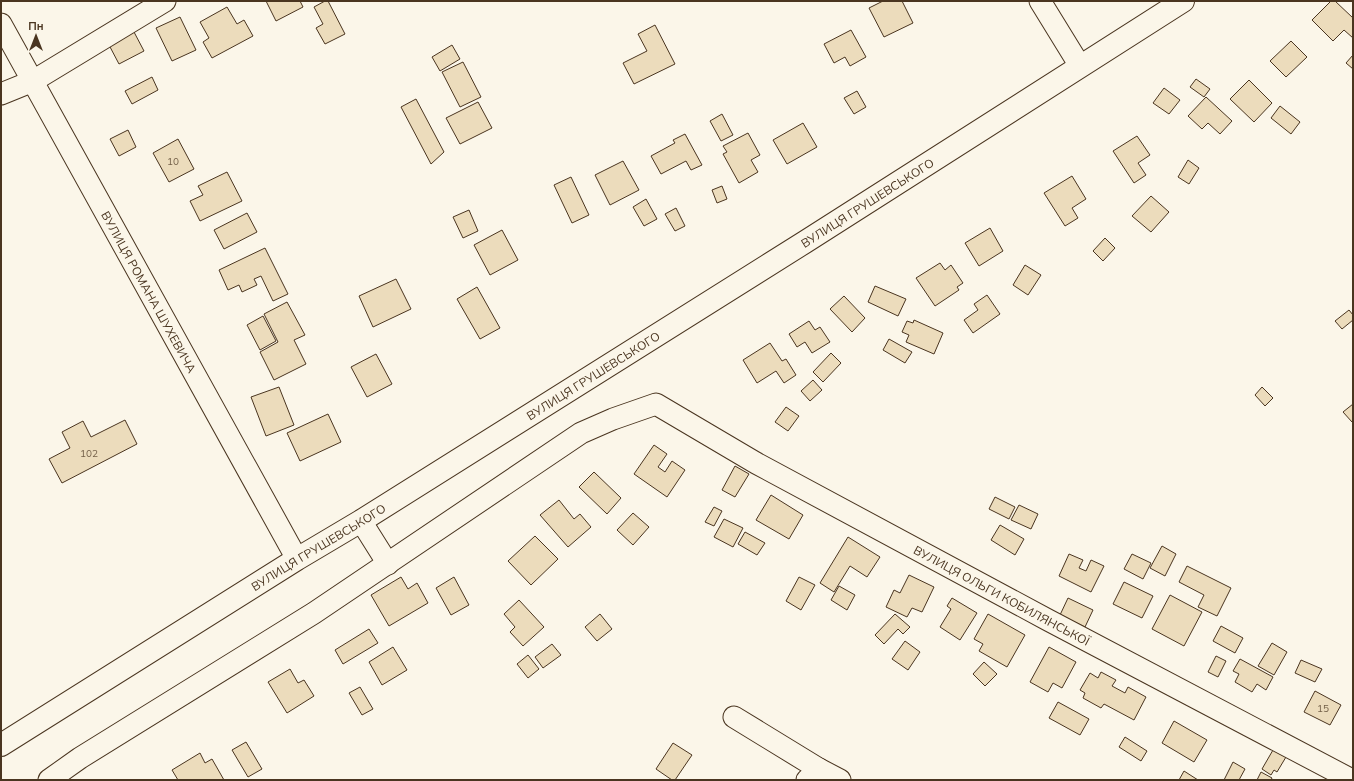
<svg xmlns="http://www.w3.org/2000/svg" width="1354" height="781" font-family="Mulish,sans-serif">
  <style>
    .building { fill: #ecdcbc; stroke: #4a3520 }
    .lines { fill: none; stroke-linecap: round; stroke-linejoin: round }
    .minor-casing { stroke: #4a3520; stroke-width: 23 }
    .highway-casing { stroke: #4a3520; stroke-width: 24 }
    .minor { stroke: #fbf6e9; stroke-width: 21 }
    .highway { stroke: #fbf6e9; stroke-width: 22 }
    .labels { text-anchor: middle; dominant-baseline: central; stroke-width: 3; stroke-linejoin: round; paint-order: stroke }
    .number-label { font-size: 10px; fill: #725f47 }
    .street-label { font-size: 12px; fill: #4a3520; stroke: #fbf6e9 }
  </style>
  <rect width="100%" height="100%" fill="#fbf6e9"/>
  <g class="building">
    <path d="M266 1H300L303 7 276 21Z"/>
    <path d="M325 1H328L345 34 325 44 316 28 323 24 314 7Z"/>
    <path d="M883 1H902L913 23 884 37 869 8Z"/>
    <path d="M1331 1H1335L1353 18V38L1344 30 1333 41 1312 20Z"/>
    <path d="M227 7 237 24 244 20 253 36 212 58 203 42 209 38 200 22Z"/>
    <path d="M180 17 196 50 172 61 156 28Z"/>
    <path d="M655 25 675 64 634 84 623 63 647 51 638 34Z"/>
    <path d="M851 30 866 57 850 66 845 57 834 63 824 44Z"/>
    <path d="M134 32 144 51 119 64 109 45Z"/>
    <path d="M1291 41 1307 57 1286 77 1270 61Z"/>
    <path d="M452 45 460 59 440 71 432 57Z"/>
    <path d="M1353 55V69L1346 63Z"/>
    <path d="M463 62 481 97 460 107 442 72Z"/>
    <path d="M152 77 158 90 132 104 125 91Z"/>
    <path d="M1196 79 1210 89 1204 97 1190 87Z"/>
    <path d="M1249 80 1272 103 1254 122 1230 99Z"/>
    <path d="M1164 88 1180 100 1169 114 1153 103Z"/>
    <path d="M857 91 866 107 854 114 844 98Z"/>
    <path d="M1206 97 1232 121 1220 134 1208 123 1202 129 1188 116Z"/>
    <path d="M416 99 444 152 431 164 401 107Z"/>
    <path d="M478 102 492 128 460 144 446 118Z"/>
    <path d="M1280 106 1300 122 1291 134 1271 118Z"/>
    <path d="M722 114 733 135 721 141 710 121Z"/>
    <path d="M803 123 817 147 787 164 773 140Z"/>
    <path d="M128 130 136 147 119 156 110 139Z"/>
    <path d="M748 133 760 155 751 160 758 172 739 183 723 154 727 152 723 146Z"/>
    <path d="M685 134 702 165 691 170 686 161 661 174 651 156 675 143 673 140Z"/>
    <path d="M1137 136 1150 155 1138 163 1146 175 1134 183 1113 151Z"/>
    <path d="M178 139 194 169 169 182 153 153Z"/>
    <path d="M1188 160 1199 168 1189 184 1178 177Z"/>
    <path d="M623 161 639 190 610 205 595 175Z"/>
    <path d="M227 172 242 201 200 221 190 201 203 195 198 186Z"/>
    <path d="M1072 176 1086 199 1072 208 1078 218 1065 226 1044 193Z"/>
    <path d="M571 177 589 215 572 223 554 185Z"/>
    <path d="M722 186 727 199 717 203 712 190Z"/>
    <path d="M1151 196 1169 212 1151 232 1132 216Z"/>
    <path d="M646 199 657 219 644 226 633 207Z"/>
    <path d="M676 208 685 226 675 231 665 214Z"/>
    <path d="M469 210 478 231 463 238 453 217Z"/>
    <path d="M247 213 257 232 224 249 214 230Z"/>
    <path d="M990 228 1003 251 979 266 965 243Z"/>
    <path d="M502 230 518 260 490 275 474 245Z"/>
    <path d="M1105 238 1115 248 1103 261 1093 251Z"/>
    <path d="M265 248 288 294 273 301 261 276 254 279 257 285 242 292 239 285 228 290 219 270Z"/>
    <path d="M940 263 945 270 951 265 963 283 957 287 959 290 935 306 916 278Z"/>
    <path d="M1025 265 1041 275 1028 295 1013 285Z"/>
    <path d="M396 279 411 309 373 327 359 296Z"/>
    <path d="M875 286 906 299 898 316 868 302Z"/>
    <path d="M477 287 500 328 480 339 457 299Z"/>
    <path d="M987 295 1000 314 973 333 964 320 978 310 974 304Z"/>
    <path d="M844 296 865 318 852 332 830 309Z"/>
    <path d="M287 302 305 335 294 340 306 364 274 380 260 352 278 342 264 314Z"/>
    <path d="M1349 310 1353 315V320L1342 329 1335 321Z"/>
    <path d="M263 316 276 341 260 350 247 325Z"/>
    <path d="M914 320 943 333 934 354 906 342 909 335 902 332 907 321 913 323Z"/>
    <path d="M809 321 815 330 820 327 830 342 812 353 805 342 797 347 789 334Z"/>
    <path d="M889 339 912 352 905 363 883 350Z"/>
    <path d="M770 343 782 361 786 359 796 375 784 383 776 371 757 383 743 360Z"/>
    <path d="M831 353 841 363 823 382 813 372Z"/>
    <path d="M376 354 392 384 367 397 351 367Z"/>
    <path d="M813 380 822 390 810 401 801 391Z"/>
    <path d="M279 387 294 425 266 436 251 397Z"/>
    <path d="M1262 387 1273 398 1265 406 1255 395Z"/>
    <path d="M1353 404V421L1352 422 1343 412Z"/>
    <path d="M786 407 799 416 788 431 775 422Z"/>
    <path d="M328 414 341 442 300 461 287 433Z"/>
    <path d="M125 420 137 444 62 483 49 459 70 448 62 432 83 421 91 437Z"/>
    <path d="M654 445 667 454 658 467 665 472 672 461 685 470 667 497 634 474Z"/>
    <path d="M735 466 749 474 735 497 722 490Z"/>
    <path d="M594 472 621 498 607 514 579 487Z"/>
    <path d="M771 495 803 515 789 539 756 520Z"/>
    <path d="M995 497 1015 507 1009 519 989 509Z"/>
    <path d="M559 500 574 519 580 514 591 527 568 547 540 515Z"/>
    <path d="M1019 505 1038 514 1031 529 1011 520Z"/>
    <path d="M714 507 722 511 714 526 705 522Z"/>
    <path d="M633 513 649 527 633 545 617 530Z"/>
    <path d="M724 519 743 528 733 547 714 537Z"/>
    <path d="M1000 525 1024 539 1015 555 991 540Z"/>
    <path d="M745 532 765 543 757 555 738 544Z"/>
    <path d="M535 536 558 559 531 585 508 561Z"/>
    <path d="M848 537 880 557 867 577 850 566 834 592 820 583Z"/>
    <path d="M1162 546 1176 554 1165 576 1150 568Z"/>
    <path d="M1069 554 1083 560 1079 568 1086 571 1091 560 1104 566 1091 592 1059 576Z"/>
    <path d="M1132 554 1151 563 1143 579 1124 569Z"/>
    <path d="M1187 566 1231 588 1217 616 1198 607 1204 595 1179 582Z"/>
    <path d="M909 575 934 587 922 612 912 608 907 617 886 607 894 590 900 593Z"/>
    <path d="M401 577 408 589 417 583 428 603 389 626 371 595Z"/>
    <path d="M454 577 469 605 451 615 436 588Z"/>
    <path d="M799 577 815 585 801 610 786 601Z"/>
    <path d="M1124 582 1153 596 1142 618 1113 604Z"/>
    <path d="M839 586 855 595 847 610 831 600Z"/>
    <path d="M1170 595 1202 612 1184 646 1152 629Z"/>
    <path d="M952 598 977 613 960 640 940 627 951 609 947 606Z"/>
    <path d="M1068 598 1093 610 1085 627 1060 615Z"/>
    <path d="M519 600 544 627 523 646 510 632 515 627 504 614Z"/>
    <path d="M600 614 612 629 597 641 585 627Z"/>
    <path d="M895 614 910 627 903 634 898 629 884 644 875 635Z"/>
    <path d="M988 614 1025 635 1007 667 979 651 983 644 974 639Z"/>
    <path d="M1221 626 1243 638 1235 653 1213 641Z"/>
    <path d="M369 629 378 643 343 664 335 650Z"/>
    <path d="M905 641 920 652 908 670 892 659Z"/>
    <path d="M1272 643 1287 652 1274 675 1258 666Z"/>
    <path d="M552 644 561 655 543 668 535 657Z"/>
    <path d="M393 647 407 670 382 685 369 662Z"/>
    <path d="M1049 647 1076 662 1062 688 1053 683 1048 692 1030 682Z"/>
    <path d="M528 655 539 669 528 678 517 664Z"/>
    <path d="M1216 656 1226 661 1218 677 1208 672Z"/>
    <path d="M1240 659 1273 677 1266 690 1257 684 1252 692 1235 682 1239 674 1233 671Z"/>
    <path d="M1301 660 1322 669 1315 682 1295 673Z"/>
    <path d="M984 662 997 674 985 686 973 674Z"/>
    <path d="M290 669 298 683 304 680 314 696 287 713 268 682Z"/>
    <path d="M1101 672 1116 680 1112 686 1125 693 1128 687 1146 697 1134 720 1104 704 1101 708 1083 698 1085 693 1080 690 1090 673 1098 678Z"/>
    <path d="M360 687 373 709 362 715 349 693Z"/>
    <path d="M1315 691 1341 705 1330 725 1304 712Z"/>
    <path d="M1058 702 1089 719 1080 735 1049 718Z"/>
    <path d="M1174 721 1207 740 1194 762 1162 743Z"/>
    <path d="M1125 737 1147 751 1141 761 1119 747Z"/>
    <path d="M246 742 262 769 248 777 232 750Z"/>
    <path d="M673 743 692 755 675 780H672L656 769Z"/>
    <path d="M1273 750 1286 757 1277 772 1274 770 1271 775 1262 769Z"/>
    <path d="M200 753 205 763 212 759 224 780H178L172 770Z"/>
    <path d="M1233 762 1245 769 1239 780H1224Z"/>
    <path d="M1184 771 1198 780H1179Z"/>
    <path d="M1261 772 1272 778 1271 780H1257Z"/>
  </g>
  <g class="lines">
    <g class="minor-casing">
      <g id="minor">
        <path d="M1040 1 1080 66"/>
        <path id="s1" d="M1 24 297 559"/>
        <path d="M1 94 33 81 165 1"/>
        <path d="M361 521 388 564"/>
        <path d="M734 717 819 769 807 780"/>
        <path d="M819 769 840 780"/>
        <path id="s2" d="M49 780 80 758 314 613 581 433 613 419 656 404 756 463 1048 620 1352 780"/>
      </g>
    </g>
    <g class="highway-casing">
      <g id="highway">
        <path id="s3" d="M1 745 297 559 361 521 805 242 1183 1"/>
      </g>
    </g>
    <use href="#minor" class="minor"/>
    <use href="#highway" class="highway"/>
  </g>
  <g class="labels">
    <g class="number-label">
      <text x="173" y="161">10</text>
      <text x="89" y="453">102</text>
      <text x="1323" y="708">15</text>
    </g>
    <g class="street-label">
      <text stroke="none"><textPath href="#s3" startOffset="1022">ВУЛИЦЯ ГРУШЕВСЬКОГО</textPath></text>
      <text stroke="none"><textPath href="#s1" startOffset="306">ВУЛИЦЯ РОМАНА ШУХЕВИЧА</textPath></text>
      <text stroke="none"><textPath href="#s3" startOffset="698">ВУЛИЦЯ ГРУШЕВСЬКОГО</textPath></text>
      <text stroke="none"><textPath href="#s3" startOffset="374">ВУЛИЦЯ ГРУШЕВСЬКОГО</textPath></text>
      <text stroke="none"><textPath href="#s2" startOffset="1111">ВУЛИЦЯ ОЛЬГИ КОБИЛЯНСЬКОЇ</textPath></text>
    </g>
  </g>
  <rect width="1354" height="781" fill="none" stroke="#4a3520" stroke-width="4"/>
  <g transform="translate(36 36)" stroke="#fbf6e9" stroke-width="3" paint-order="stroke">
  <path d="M0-3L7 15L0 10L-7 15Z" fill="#4a3520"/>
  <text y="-6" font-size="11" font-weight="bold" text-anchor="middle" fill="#4a3520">Пн</text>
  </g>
</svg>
